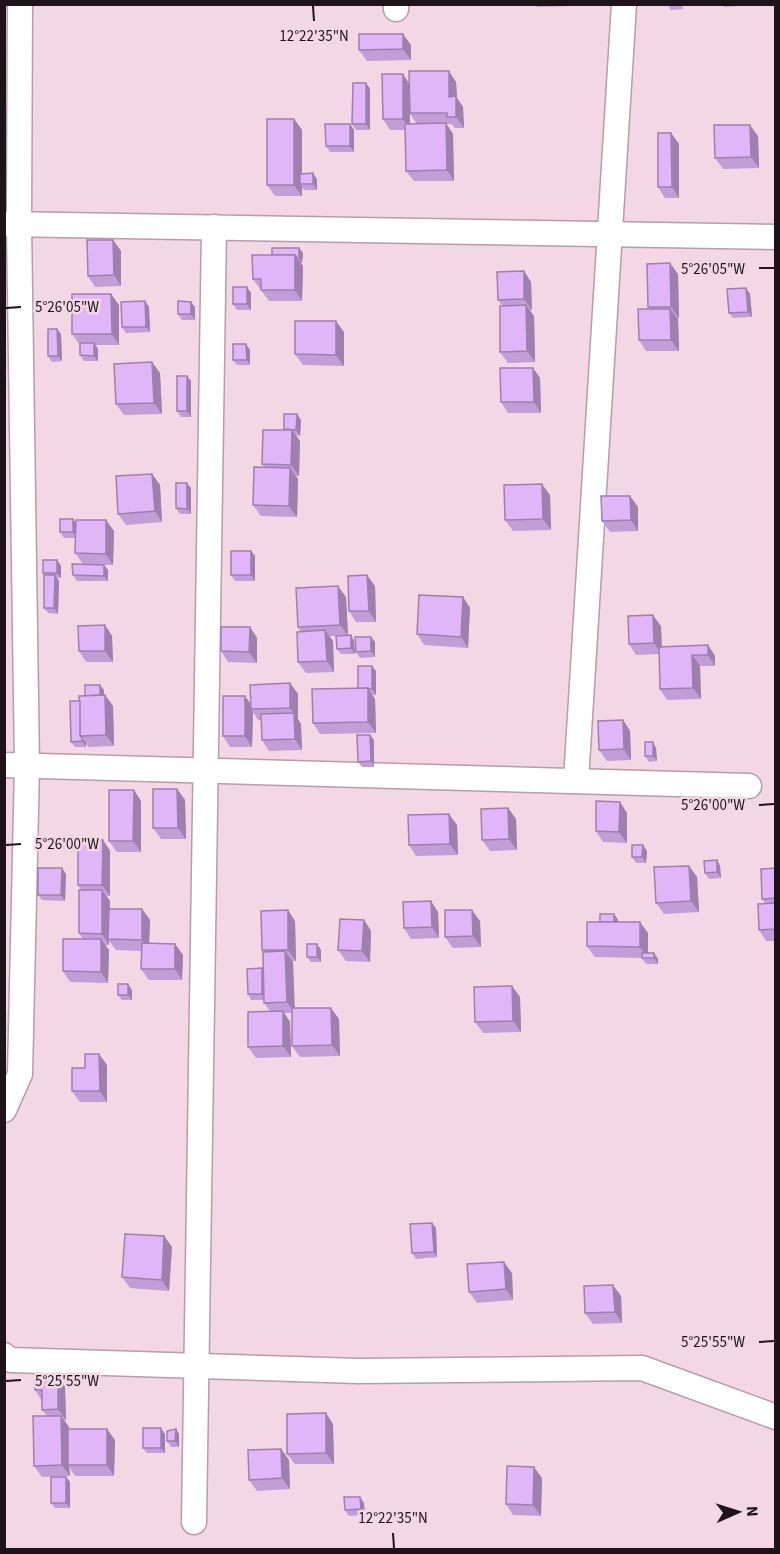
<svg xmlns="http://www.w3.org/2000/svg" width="780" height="1554" font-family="'Source Sans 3',sans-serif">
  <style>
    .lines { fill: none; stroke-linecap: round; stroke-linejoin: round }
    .street-casing { stroke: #b79ca9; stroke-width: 27 }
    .street { stroke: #fff; stroke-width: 24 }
    .wall { fill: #c29dd6; fill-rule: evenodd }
    .shaded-wall { fill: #9e7fae }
    .building { fill: #e1b6f9; stroke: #9e7fae; stroke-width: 1.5 }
    .ticks { fill: none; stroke: #1d1318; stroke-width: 2 }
    .ticks-label { font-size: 15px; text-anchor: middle; fill: #1d1318; stroke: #f4d7e4; stroke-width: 5; stroke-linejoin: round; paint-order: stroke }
  </style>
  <rect width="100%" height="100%" fill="#f4d7e4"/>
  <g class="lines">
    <g class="street-casing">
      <g id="street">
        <path d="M396 9V4"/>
        <path d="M4 224 776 237"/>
        <path d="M4 765 749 786"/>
        <path d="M576 781 624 4"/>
        <path d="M4 1110 20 1074 27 766 19 224 20 4"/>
        <path d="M4 1355 10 1360 358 1371 642 1368 776 1417"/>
        <path d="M194 1522 214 227"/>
      </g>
    </g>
    <use href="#street" class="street"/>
  </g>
  <g class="wall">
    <path d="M467 4H496V6H468Z"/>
    <path d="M535 4H572V6L537 7Z"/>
    <path d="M667 4H682L683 9 671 10Z"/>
    <path d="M722 4H738V6L724 7Z"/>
    <path d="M411 45V60L367 61 359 50Z"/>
    <path d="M403 74 409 84 456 82 457 98 463 107 464 128H455L451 124H446L453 134 454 181H414L406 171 405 130H390L383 119ZM410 114 417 124H410Z"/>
    <path d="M366 83 370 89V130H356L352 124Z"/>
    <path d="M294 119 302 130V173L317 179V190H304L302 187V196H275L267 185Z"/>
    <path d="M350 124 354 130V152H330L326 146Z"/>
    <path d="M671 133 679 144V198H665L658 187Z"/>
    <path d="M758 136 759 168 723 169 715 158Z"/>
    <path d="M113 240 121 251V286L95 287 88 276Z"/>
    <path d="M299 248 303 253 302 263H301L303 266 302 301H269L253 279 272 255Z"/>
    <path d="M678 274 679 318H677L678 319 679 351H646L639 340 650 309 648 307Z"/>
    <path d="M531 282 532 310H530L534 316 535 362 508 363 500 352 502 305 498 300Z"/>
    <path d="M247 287 251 293V310H237L233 304Z"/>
    <path d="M750 294 752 317 733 318 729 313Z"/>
    <path d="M145 301 149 307 150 332 126 333 122 327Z"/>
    <path d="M191 302 195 307V320H182L178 314Z"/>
    <path d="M119 305V345H95L98 349V361H84L80 355V345L72 334Z"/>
    <path d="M57 329 61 334 62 361 52 362 48 356Z"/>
    <path d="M344 332V366L303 365 295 354Z"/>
    <path d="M250 350V365H237L233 360Z"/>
    <path d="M533 368 540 378 541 413H508L501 402Z"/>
    <path d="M160 373 162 414 124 415 116 404Z"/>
    <path d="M187 376 191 381V417H181L177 411Z"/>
    <path d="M301 420 300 436 296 435 300 441 299 476H296L298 479 297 517 261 516 253 505 264 467 262 464 284 430Z"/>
    <path d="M152 474 160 485 162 522 126 525 118 514Z"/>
    <path d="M191 488V514H180L176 508Z"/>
    <path d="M550 495 551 530 513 531 505 520Z"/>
    <path d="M630 496 638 507V531L610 532 602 521Z"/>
    <path d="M73 519 76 523 114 531 113 565 84 564 104 565 108 570V581H77L73 575 83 564 75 553V538H64L60 532Z"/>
    <path d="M251 551 255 556V581H235L231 575Z"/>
    <path d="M57 560 61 566V578H57L59 581 58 614 48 613 44 608V575L43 573Z"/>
    <path d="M375 586 376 622H356L349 611Z"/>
    <path d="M346 597 348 635 354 641 355 654H341L337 649 336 636H329L333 641 334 672 306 673 298 662 301 632 298 627Z"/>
    <path d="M463 597 470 608 468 648 424 645 417 634Z"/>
    <path d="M105 625 112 636 113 662H86L79 651Z"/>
    <path d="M661 626 662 647 708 645 715 656V666H700L701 699 667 700 660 689 659 654 636 655 629 644Z"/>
    <path d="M250 627 257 638V663L228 662 221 651Z"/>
    <path d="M371 637 375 642V657L360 658 356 652Z"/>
    <path d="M376 671V695H372L375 699 376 733 320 734 313 723 358 689Z"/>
    <path d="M290 683 298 694V719L301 724 302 750 269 751 262 740 261 720H258L253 712 252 747H230L223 736 251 704Z"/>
    <path d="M104 690V695H105L113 706 114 746 88 747 86 743V747H75L71 742 80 701 85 696Z"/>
    <path d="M623 720 630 731 631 760 607 761 599 750Z"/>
    <path d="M374 740V767H362L358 762Z"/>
    <path d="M656 748 657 761 649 762 645 756Z"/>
    <path d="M177 789 185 800 186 839H161L153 828Z"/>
    <path d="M141 801V852H117L109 841Z"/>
    <path d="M508 808 516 819 517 850 490 851 482 840Z"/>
    <path d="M627 813V843L603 842 596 831Z"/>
    <path d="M457 825 458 855 416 856 409 845Z"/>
    <path d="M103 840 110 851V896H107L110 901V909H142L150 920 149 943 175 944 183 955 182 980H149L141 969V951L116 950 109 941V945H105L109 950 108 983 70 982 63 971 83 939 79 933 81 890 78 885Z"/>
    <path d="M647 851 646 863H636L632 857Z"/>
    <path d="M717 860 720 866 721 878 709 879 705 873Z"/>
    <path d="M689 866 697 877 699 912 664 914 656 903Z"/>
    <path d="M776 868V941H766L759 930 765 903 762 899Z"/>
    <path d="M66 874 65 901 42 900 38 895Z"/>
    <path d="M438 912 439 938 411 939 404 928Z"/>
    <path d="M614 914 618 920V922L648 933V953H654L658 959V964H646L642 958 595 957 587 946 600 922Z"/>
    <path d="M364 920 371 931 370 962 346 961 338 950Z"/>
    <path d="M295 921 296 961H292L293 962 294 1008 339 1019 340 1056 300 1057 292 1046V1013H284L290 1022 291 1057 256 1058 248 1047 270 1011 264 1003V1000H251L248 994 262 968 263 971V952L262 950Z"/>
    <path d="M480 921 481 947 453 948 445 937Z"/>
    <path d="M317 944 321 950V962H311L307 957Z"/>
    <path d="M132 990V1000H122L118 995Z"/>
    <path d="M520 997 521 1032 483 1033 475 1022Z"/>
    <path d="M107 1065V1102H80L72 1091 85 1068Z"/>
    <path d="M432 1223 436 1228 437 1257 416 1259 412 1253Z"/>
    <path d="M164 1236 172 1247 169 1291 130 1288 122 1277Z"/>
    <path d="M512 1273 513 1300 477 1303 469 1292Z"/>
    <path d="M621 1296 622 1323 593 1324 585 1313Z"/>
    <path d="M58 1376 65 1386 66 1420H64L69 1427V1429L115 1440 114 1476H75L69 1467 70 1476 42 1477 34 1466 47 1416 42 1410V1401L35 1390Z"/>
    <path d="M333 1424 334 1464H295L287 1454Z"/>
    <path d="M176 1429 179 1434V1447H171L167 1441Z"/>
    <path d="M165 1434V1453H147L143 1448Z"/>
    <path d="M281 1449 289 1460 290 1489 257 1491 249 1480Z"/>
    <path d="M66 1477 70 1482V1508H55L51 1503Z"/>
    <path d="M542 1478 541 1516 513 1515 506 1504Z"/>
    <path d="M364 1503 365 1515 349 1516 345 1510Z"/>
  </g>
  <g class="shaded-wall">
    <path d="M403 34 411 45V60L403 49Z"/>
    <path d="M449 71 456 82 457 98 463 107 464 128 456 117 449 97Z"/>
    <path d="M403 74 410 85V130L403 119Z"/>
    <path d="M366 83 370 89V130L366 124Z"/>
    <path d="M294 119 302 130V184H300L302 187V196L294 185Z"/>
    <path d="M446 123 453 134 454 181 447 170Z"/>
    <path d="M350 124 354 130V152L350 146Z"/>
    <path d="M750 125 758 136 759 168 751 157Z"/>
    <path d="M671 133 679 144V198L672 187Z"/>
    <path d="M313 173 317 179V190L313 184Z"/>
    <path d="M113 240 121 251V286L114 275Z"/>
    <path d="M299 248 303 253 302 263 299 258Z"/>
    <path d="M295 255 303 266 302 301 295 290Z"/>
    <path d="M670 263 678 274 679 318 671 307Z"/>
    <path d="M524 271 531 282 532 310 524 299Z"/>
    <path d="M247 287 251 293V310L247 304Z"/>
    <path d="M746 288 750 294 752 317 748 312Z"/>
    <path d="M111 294 119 305V345L112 334Z"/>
    <path d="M145 301 149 307 150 332 146 327Z"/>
    <path d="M191 302 195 307V320L191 314Z"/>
    <path d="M526 305 534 316 535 362 527 351Z"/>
    <path d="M670 309 678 319 679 351 671 340Z"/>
    <path d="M336 321 344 332V366L336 355Z"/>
    <path d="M57 329 61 334 62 361 58 356Z"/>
    <path d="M94 343 98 349V361L94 356Z"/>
    <path d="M246 344 250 350V365L247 360Z"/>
    <path d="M152 362 160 373 162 414 154 403Z"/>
    <path d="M533 368 540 378 541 413 534 402Z"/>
    <path d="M187 376 191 381V417L187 411Z"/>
    <path d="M297 414 301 420 300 436 296 430Z"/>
    <path d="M292 430 300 441 299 476 291 465Z"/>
    <path d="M290 468 298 479 297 517 289 506Z"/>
    <path d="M152 474 160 485 162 522 155 511Z"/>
    <path d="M187 483 191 488V514L187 509Z"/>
    <path d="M542 484 550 495 551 530 543 519Z"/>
    <path d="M630 496 638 507V531L631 520Z"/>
    <path d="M73 519 77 525V538L73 532Z"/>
    <path d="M106 520 114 531 113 565 106 554Z"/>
    <path d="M251 551 255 556V581L251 575Z"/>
    <path d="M57 560 61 566V578L57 573Z"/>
    <path d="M104 565 108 570V581L104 576Z"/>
    <path d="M55 575 59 581 58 614 54 608Z"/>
    <path d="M367 575 375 586 376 622 369 611Z"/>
    <path d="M338 586 346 597 348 635 340 625Z"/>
    <path d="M463 597 470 608 468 648 461 637Z"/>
    <path d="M653 615 661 626 662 654 654 643Z"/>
    <path d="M105 625 112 636 113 662 105 651Z"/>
    <path d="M250 627 257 638V663L249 652Z"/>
    <path d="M325 630 333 641 334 672 327 661Z"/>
    <path d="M351 635 354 641 355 654 351 648Z"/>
    <path d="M371 637 375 642V657L371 651Z"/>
    <path d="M708 645 715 656V666L708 655Z"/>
    <path d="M692 655 700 666 701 699 693 688Z"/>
    <path d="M372 666 376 671V695L372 689Z"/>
    <path d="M290 683 298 694V719L301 724 302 750 295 739 294 713 290 708Z"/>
    <path d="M100 685 104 690V702L100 696Z"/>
    <path d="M368 688 375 699 376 733 368 722Z"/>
    <path d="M105 695 113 706 114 746 106 735Z"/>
    <path d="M245 696 253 707 251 709 253 712 252 747 245 736Z"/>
    <path d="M623 720 630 731 631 760 624 749Z"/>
    <path d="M370 735 374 740V767L371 761Z"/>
    <path d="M82 738 86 743V747L82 741Z"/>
    <path d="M653 742 656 748 657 761 653 756Z"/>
    <path d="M177 789 185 800 186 839 178 828Z"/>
    <path d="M134 790 141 801V852L133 841Z"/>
    <path d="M620 802 627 813V843L619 832Z"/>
    <path d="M508 808 516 819 517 850 509 839Z"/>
    <path d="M449 814 457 825 458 855 450 844Z"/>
    <path d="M103 840 110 851V896L102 885Z"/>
    <path d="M643 845 647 851 646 863 642 857Z"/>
    <path d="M717 860 720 866 721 878 717 872Z"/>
    <path d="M689 866 697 877 699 912 691 901Z"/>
    <path d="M62 868 66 874 65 901 61 895Z"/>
    <path d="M102 890 110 901 109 939H108L109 941V945L102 934Z"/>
    <path d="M431 901 438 912 439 938 432 927Z"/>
    <path d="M142 909 150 920 149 951 142 940Z"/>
    <path d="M288 910 295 921 296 961 288 950Z"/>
    <path d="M472 910 480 921 481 947 473 936Z"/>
    <path d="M614 914 618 920V929L614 924Z"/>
    <path d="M364 920 371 931 370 962 362 951Z"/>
    <path d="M640 922 648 933V958L640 947Z"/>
    <path d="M101 939 109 950 108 983 101 972Z"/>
    <path d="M175 944 183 955 182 980 175 969Z"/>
    <path d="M317 944 321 950V962L317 957Z"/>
    <path d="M285 951 293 962 295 1013 287 1002Z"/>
    <path d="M654 953 658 959V964L654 958Z"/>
    <path d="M262 968 266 974V1000L262 994Z"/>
    <path d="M128 984 132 990V1000L128 995Z"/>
    <path d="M512 986 520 997 521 1032 513 1021Z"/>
    <path d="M331 1008 339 1019 340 1056 332 1045Z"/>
    <path d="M283 1011 290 1022 291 1057 283 1046Z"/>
    <path d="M99 1054 107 1065V1102L100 1091Z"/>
    <path d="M432 1223 436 1228 437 1257 434 1252Z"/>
    <path d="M164 1236 172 1247 169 1291 162 1280Z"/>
    <path d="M504 1262 512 1273 513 1300 506 1289Z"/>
    <path d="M613 1285 621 1296 622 1323 615 1312Z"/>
    <path d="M58 1376 65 1386 66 1420 58 1409Z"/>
    <path d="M326 1413 333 1424 334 1464 326 1453Z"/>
    <path d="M61 1416 69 1427V1465H68L69 1467 70 1476 62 1465Z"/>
    <path d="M161 1428 165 1434V1453L161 1448Z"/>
    <path d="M107 1429 115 1440 114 1476 107 1465Z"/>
    <path d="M176 1429 179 1434V1447L175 1441Z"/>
    <path d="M281 1449 289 1460 290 1489 282 1478Z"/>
    <path d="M534 1467 542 1478 541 1516 533 1505Z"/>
    <path d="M66 1477 70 1482V1508L66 1503Z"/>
    <path d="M360 1497 364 1503 365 1515 361 1509Z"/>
  </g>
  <g class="building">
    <path d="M359 34H403V49L359 50Z"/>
    <path d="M409 71H449V97L456 96V117H447V113H410Z"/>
    <path d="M382 74H403V119H383Z"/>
    <path d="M353 83H366V124H352Z"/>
    <rect x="267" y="119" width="27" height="66"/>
    <path d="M446 123 447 170 406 171 405 124Z"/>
    <path d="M325 124H350V146H326Z"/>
    <path d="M714 125H750L751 157 715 158Z"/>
    <path d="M658 133H671L672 187H658Z"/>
    <path d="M313 173V184H300V174Z"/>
    <path d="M87 240H113L114 275 88 276Z"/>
    <path d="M272 248H299V258H297L295 255H272Z"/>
    <path d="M252 255H295V290H261V279H253Z"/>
    <path d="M670 263 671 307H648L647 264Z"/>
    <path d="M524 271V299L498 300 497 272Z"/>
    <rect x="233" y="287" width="14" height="17"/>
    <path d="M746 288 748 312 729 313 727 289Z"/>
    <path d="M72 294H111L112 334H72Z"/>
    <path d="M145 301 146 327H122L121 302Z"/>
    <path d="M178 301 191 302V314H178Z"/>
    <path d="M526 305 527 351 500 352V306Z"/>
    <path d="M638 309H670L671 340H639Z"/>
    <path d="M295 321H336V355L295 354Z"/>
    <path d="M48 329H57L58 356H48Z"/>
    <path d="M80 343H94V356L80 355Z"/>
    <path d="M233 344H246L247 360H233Z"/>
    <path d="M152 362 154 403 116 404 114 364Z"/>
    <path d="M500 368H533L534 402H501Z"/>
    <rect x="177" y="376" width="10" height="35"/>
    <path d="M284 414H297L296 430 284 429Z"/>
    <path d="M263 430H292L291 465 262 464Z"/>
    <path d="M254 467 290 468 289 506 253 505Z"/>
    <path d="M152 474 155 511 118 514 116 476Z"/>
    <path d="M176 483H187V509L176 508Z"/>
    <path d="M542 484 543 519 505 520 504 485Z"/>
    <path d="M601 496H630L631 520 602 521Z"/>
    <rect x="60" y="519" width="13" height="13"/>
    <path d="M76 520H106V554L75 553Z"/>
    <rect x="231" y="551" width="20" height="24"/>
    <rect x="43" y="560" width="14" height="13"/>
    <path d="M72 564 104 565V576L73 575Z"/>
    <path d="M44 575H55L54 608H44Z"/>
    <path d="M367 575 369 611H349L348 576Z"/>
    <path d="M338 586 340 625 298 627 296 588Z"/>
    <path d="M419 595 463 597 461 637 417 634Z"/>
    <path d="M653 615 654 643 629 644 628 616Z"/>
    <path d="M105 625V651H79L78 626Z"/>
    <path d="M221 627H250L249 652 221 651Z"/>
    <path d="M325 630 327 661 298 662 297 632Z"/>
    <path d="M351 635V648L337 649 336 636Z"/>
    <path d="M355 637H371V651L356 652Z"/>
    <path d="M708 645V655H692L693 688 660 689 659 647Z"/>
    <path d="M358 666H372V689H368V688L358 689Z"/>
    <path d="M290 683V708L251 709 250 685Z"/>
    <path d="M85 685H100V695L85 696Z"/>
    <path d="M368 688V722L313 723 312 689Z"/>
    <path d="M105 695 106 735 80 736 79 696Z"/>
    <rect x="223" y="696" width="22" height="40"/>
    <path d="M70 701H80V736L82 738V741L71 742Z"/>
    <path d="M294 713 295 739 262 740 261 714Z"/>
    <path d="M623 720 624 749 599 750 598 721Z"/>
    <path d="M357 735H370L371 761 358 762Z"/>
    <rect x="645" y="742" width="8" height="14"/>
    <path d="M153 789H177L178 828H153Z"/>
    <path d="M109 790H134L133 841H109Z"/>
    <path d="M596 801 620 802 619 832 596 831Z"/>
    <path d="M508 808 509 839 482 840 481 809Z"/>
    <path d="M449 814 450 844 409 845 408 815Z"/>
    <path d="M78 840H103L102 885H78Z"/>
    <path d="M632 845H643L642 857H632Z"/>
    <path d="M717 860V872L705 873 704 861Z"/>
    <path d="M689 866 691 901 656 903 654 867Z"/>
    <path d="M38 868H62L61 895H38Z"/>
    <path d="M776 868V898L762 899 761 869Z"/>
    <path d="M79 890H102V934L79 933Z"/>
    <path d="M431 901 432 927 404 928 403 902Z"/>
    <path d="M776 903V929L759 930 758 904Z"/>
    <path d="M109 909H142V940L108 939Z"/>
    <path d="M288 910V950H262L261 911Z"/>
    <path d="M445 910H472L473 936 445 937Z"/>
    <rect x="600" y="914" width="14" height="8"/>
    <path d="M340 919 364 920 362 951 338 950Z"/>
    <path d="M587 922H640V947L587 946Z"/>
    <path d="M63 939H101V972L63 971Z"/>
    <path d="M142 943 175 944V969H141Z"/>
    <rect x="307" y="944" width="10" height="13"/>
    <path d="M285 951 287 1002 264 1003 263 952Z"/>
    <rect x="642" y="953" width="12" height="5"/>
    <path d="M262 968V994H248L247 969Z"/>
    <rect x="118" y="984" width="10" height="11"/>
    <path d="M512 986 513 1021 475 1022 474 987Z"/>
    <path d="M292 1008H331L332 1045 292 1046Z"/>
    <path d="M283 1011V1046L248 1047V1012Z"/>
    <path d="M85 1054H99L100 1091H72V1068H85Z"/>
    <path d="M432 1223 434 1252 412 1253 410 1224Z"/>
    <path d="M125 1234 164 1236 162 1280 122 1277Z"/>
    <path d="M504 1262 506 1289 469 1292 467 1264Z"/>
    <path d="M613 1285 615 1312 585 1313 584 1286Z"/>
    <path d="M35 1376H58V1409L42 1410V1390H35Z"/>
    <path d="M326 1413V1453L287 1454V1414Z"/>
    <path d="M33 1416H61L62 1465 34 1466Z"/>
    <rect x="143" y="1428" width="18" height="20"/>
    <rect x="68" y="1429" width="39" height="36"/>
    <path d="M176 1429 175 1441H167V1431Z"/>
    <path d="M281 1449 282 1478 249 1480 248 1450Z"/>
    <path d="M507 1466 534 1467 533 1505 506 1504Z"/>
    <rect x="51" y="1477" width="15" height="26"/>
    <path d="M344 1497H360L361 1509 345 1510Z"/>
  </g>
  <path class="ticks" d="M313 6 314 21M759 268H774M6 308 21 307M759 805 774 804M6 845 21 844M759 1342 774 1341M6 1381 21 1380M393 1533 394 1548"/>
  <g class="ticks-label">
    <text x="314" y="41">12°22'35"N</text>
    <text x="713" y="274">5°26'05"W</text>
    <text x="67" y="312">5°26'05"W</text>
    <text x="713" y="810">5°26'00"W</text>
    <text x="67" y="849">5°26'00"W</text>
    <text x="713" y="1347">5°25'55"W</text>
    <text x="67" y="1386">5°25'55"W</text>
    <text x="393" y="1523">12°22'35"N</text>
  </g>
  <rect width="780" height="1554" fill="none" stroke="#1d1318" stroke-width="12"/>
  <g transform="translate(738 1512) rotate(87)" stroke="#f4d7e4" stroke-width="4.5" paint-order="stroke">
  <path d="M0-4.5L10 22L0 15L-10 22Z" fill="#1d1318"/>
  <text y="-9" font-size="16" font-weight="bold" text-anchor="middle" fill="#1d1318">N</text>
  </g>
</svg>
